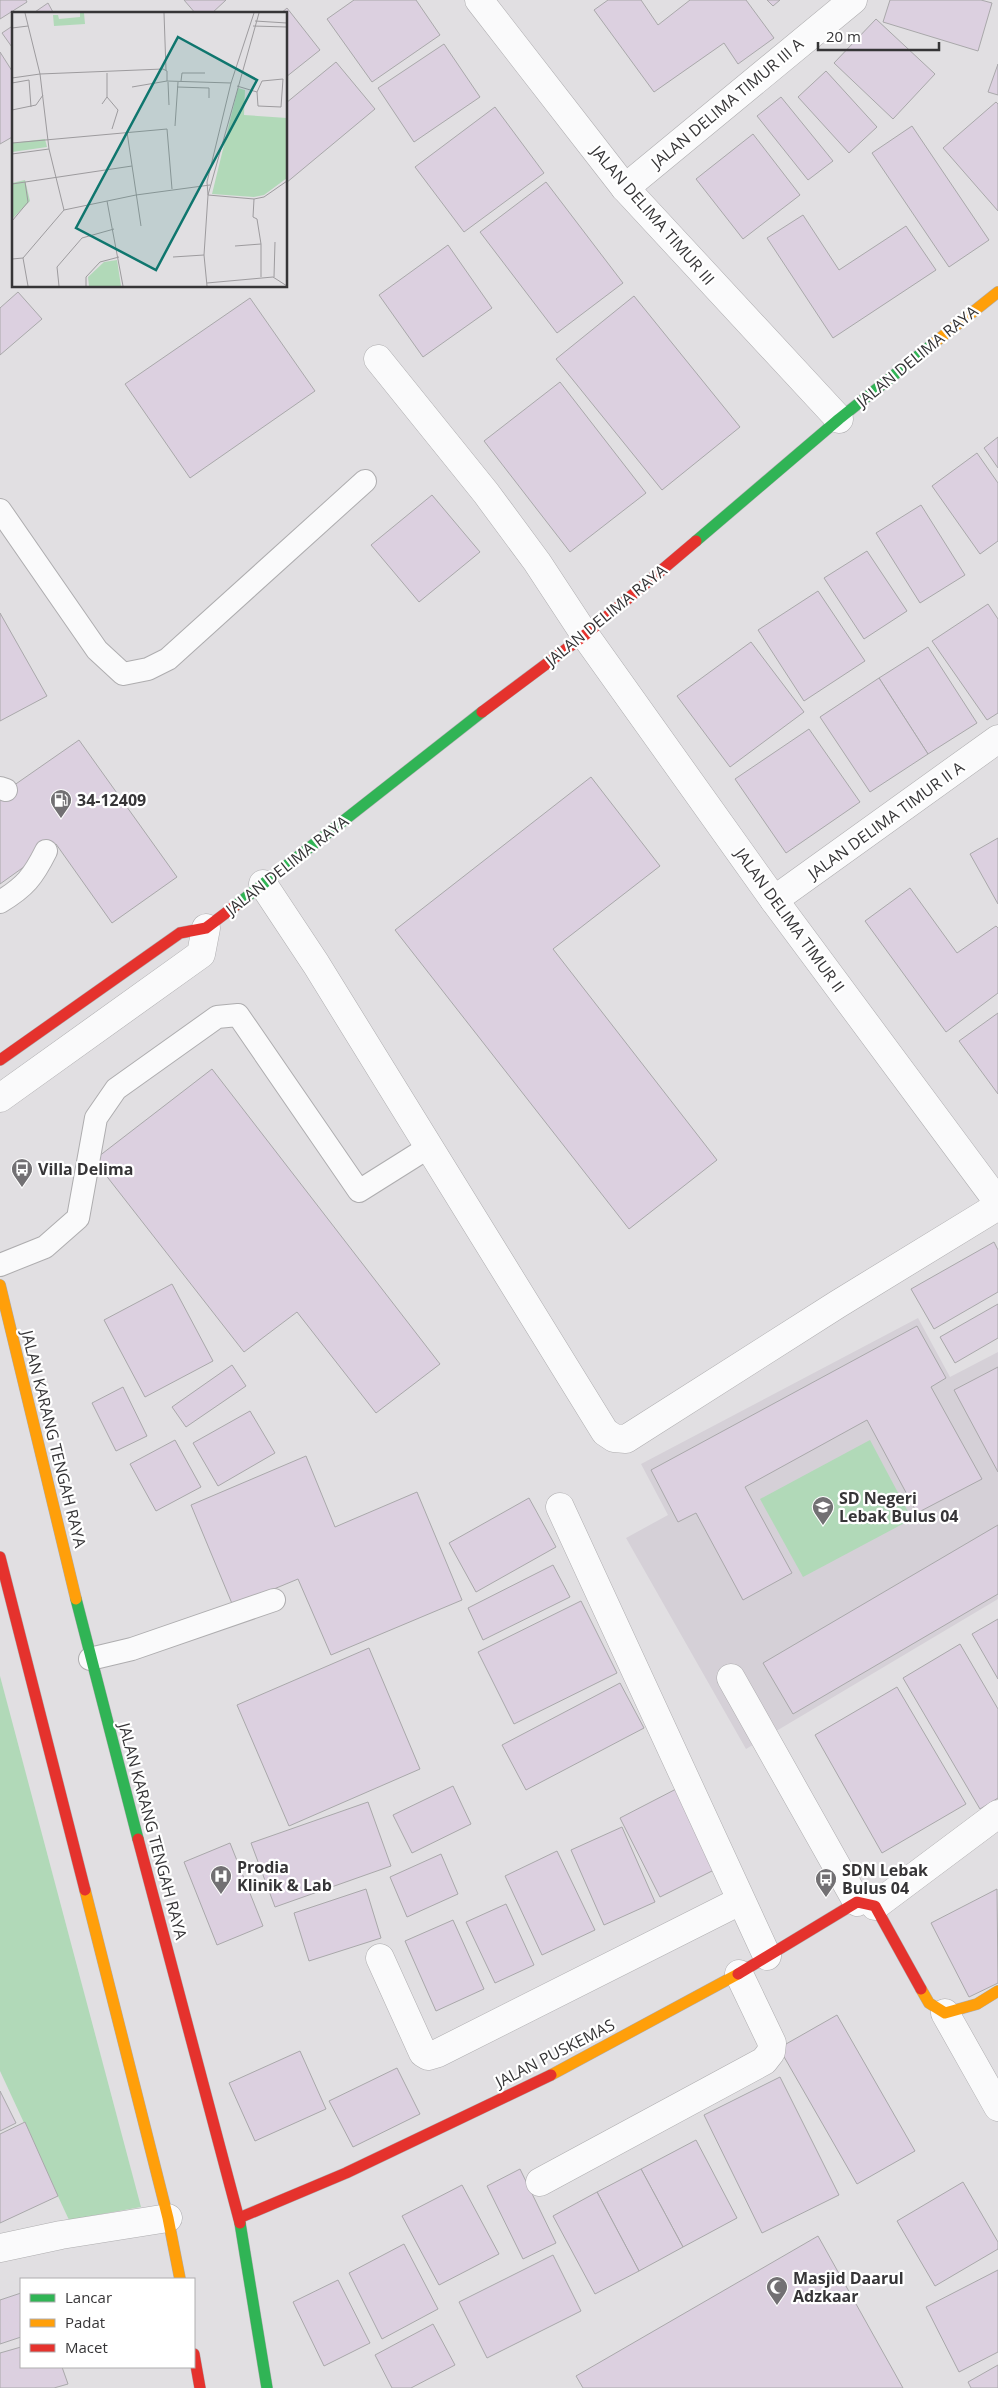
<svg xmlns="http://www.w3.org/2000/svg" width="998" height="2388" font-family="'Open Sans',sans-serif">
  <style>
    .built { fill: #d5d0d7 }
    .green { fill: #b1d9b8 }
    .building { fill: #dcd0e0; stroke: #a9a8aa }
    .lines { fill: none; stroke-linecap: round; stroke-linejoin: round }
    .lane-casing { stroke: #aeadaf; stroke-width: 24 }
    .street-casing { stroke: #aeadaf; stroke-width: 29 }
    .fast-casing { stroke: #aeadaf; stroke-width: 12 }
    .slow-casing { stroke: #aeadaf; stroke-width: 12 }
    .jam-casing { stroke: #aeadaf; stroke-width: 12 }
    .lane { stroke: #fafafb; stroke-width: 22 }
    .street { stroke: #fafafb; stroke-width: 28 }
    .fast { stroke: #30b455; stroke-width: 11 }
    .slow { stroke: #ff9f0a; stroke-width: 11 }
    .jam { stroke: #e5322d; stroke-width: 11 }
    .labels { text-anchor: middle; dominant-baseline: central; stroke-width: 4.5; stroke-linejoin: round; paint-order: stroke }
    .street-label { font-size: 16px; fill: #363537; stroke: #fff }
    .poi-label { font-size: 16px; font-weight: bold; fill: #363537; stroke: #fff; text-anchor: start }
    .inset-road { fill: none; stroke: #9d9b9e; stroke-width: 1 }
    .view { fill: #0f766e; fill-opacity: 0.15; stroke: #0f766e; stroke-width: 2.5 }
    .inset-edge { fill: none; stroke: #363537; stroke-width: 2.5 }
  </style>
  <rect width="100%" height="100%" fill="#e1dfe2"/>
  <path class="built" d="M918 1318 950 1377 998 1352V1599L746 1749 626 1538 668 1515 641 1464Z"/>
  <g class="green">
    <path d="M870 1440 912 1519 803 1577 760 1499Z"/>
    <path d="M0 1676 141 2207 69 2220 0 2071Z"/>
  </g>
  <g class="building">
    <path d="M0 0H26L27 2 0 19Z"/>
    <path d="M184 0H226L211 14H196Z"/>
    <path d="M354 0H416L440 35 372 82 327 19Z"/>
    <path d="M608 0H641L658 25 690 0H746L774 38 738 64 724 43 654 92 594 10Z"/>
    <path d="M767 0H780L773 6Z"/>
    <path d="M890 0H981L992 3 978 51 883 22Z"/>
    <path d="M48 3 54 14H32Z"/>
    <path d="M287 8 320 50 286 77V14H280Z"/>
    <path d="M876 19 935 74 893 119 834 63Z"/>
    <path d="M14 25V50L2 33Z"/>
    <path d="M444 44 480 97 414 142 378 88Z"/>
    <path d="M0 52 14 74V136L0 144Z"/>
    <path d="M336 62 375 109 286 183V103Z"/>
    <path d="M998 64V95L988 92Z"/>
    <path d="M826 71 877 127 849 153 798 97Z"/>
    <path d="M781 97 833 161 808 180 757 116Z"/>
    <path d="M996 102 998 104V211L943 148Z"/>
    <path d="M495 107 544 173 464 232 415 167Z"/>
    <path d="M912 126 989 240 949 267 872 153Z"/>
    <path d="M753 134 800 195 743 239 696 179Z"/>
    <path d="M546 182 623 283 557 333 480 232Z"/>
    <path d="M803 215 839 270 906 226 936 270 833 338 767 238Z"/>
    <path d="M448 245 492 308 423 357 379 295Z"/>
    <path d="M18 292 42 319 0 355V308Z"/>
    <path d="M634 296 740 427 662 490 556 359Z"/>
    <path d="M250 298 315 391 190 478 125 384Z"/>
    <path d="M560 382 646 493 570 552 484 441Z"/>
    <path d="M998 437V468L984 448Z"/>
    <path d="M977 453 998 483V541L980 554 932 486Z"/>
    <path d="M432 495 480 552 419 602 371 545Z"/>
    <path d="M921 505 965 575 920 603 876 533Z"/>
    <path d="M867 551 907 611 864 639 824 578Z"/>
    <path d="M818 591 865 661 804 701 758 630Z"/>
    <path d="M988 604 998 619V713L987 720 932 641Z"/>
    <path d="M0 613 47 696 0 721Z"/>
    <path d="M751 642 804 712 730 767 677 696Z"/>
    <path d="M928 647 977 723 928 754 879 678Z"/>
    <path d="M879 678 928 754 870 792 820 717Z"/>
    <path d="M809 729 860 802 786 853 735 779Z"/>
    <path d="M79 740 177 877 112 923 56 844 0 884V795Z"/>
    <path d="M591 777 660 866 553 949 717 1160 629 1229 395 930Z"/>
    <path d="M998 838V904L970 854Z"/>
    <path d="M910 888 957 953 996 926 998 928V993L946 1032 865 921Z"/>
    <path d="M998 1013V1094L959 1041Z"/>
    <path d="M212 1069 440 1364 376 1413 297 1312 244 1352 94 1160Z"/>
    <path d="M994 1242 998 1250V1292L934 1329 911 1289Z"/>
    <path d="M172 1284 213 1361 145 1397 104 1320Z"/>
    <path d="M998 1304V1338L955 1363 940 1337Z"/>
    <path d="M917 1326 946 1378 931 1387 982 1479 917 1513 867 1420 745 1487 792 1573 743 1600 696 1513 678 1522 651 1470Z"/>
    <path d="M232 1365 246 1386 186 1427 172 1407Z"/>
    <path d="M998 1367V1472L954 1390Z"/>
    <path d="M123 1387 147 1436 116 1451 92 1403Z"/>
    <path d="M250 1411 275 1453 218 1486 193 1443Z"/>
    <path d="M175 1440 201 1487 156 1511 130 1464Z"/>
    <path d="M306 1456 335 1527 417 1492 462 1600 331 1655 298 1579 233 1606 191 1505Z"/>
    <path d="M529 1498 556 1547 476 1592 449 1543Z"/>
    <path d="M998 1525V1594L793 1714 763 1663Z"/>
    <path d="M553 1565 570 1597 483 1640 468 1608Z"/>
    <path d="M581 1601 617 1673 514 1724 478 1652Z"/>
    <path d="M998 1619V1679L972 1634Z"/>
    <path d="M960 1644 998 1709V1798L980 1809 903 1678Z"/>
    <path d="M369 1648 420 1769 289 1826 237 1705Z"/>
    <path d="M620 1683 644 1728 526 1790 502 1745Z"/>
    <path d="M897 1687 966 1804 882 1853 815 1735Z"/>
    <path d="M453 1786 471 1824 412 1853 393 1815Z"/>
    <path d="M680 1787 720 1867 660 1897 620 1818Z"/>
    <path d="M368 1802 391 1866 275 1907 251 1843Z"/>
    <path d="M622 1827 655 1902 604 1925 571 1850Z"/>
    <path d="M230 1843 263 1926 217 1945 184 1862Z"/>
    <path d="M557 1851 595 1930 542 1955 505 1876Z"/>
    <path d="M441 1854 458 1894 407 1917 390 1877Z"/>
    <path d="M366 1889 381 1938 309 1961 294 1913Z"/>
    <path d="M997 1889 998 1983 969 1997 931 1923Z"/>
    <path d="M506 1904 534 1965 495 1983 466 1922Z"/>
    <path d="M453 1920 484 1989 436 2011 405 1941Z"/>
    <path d="M837 2015 915 2151 857 2184 779 2048Z"/>
    <path d="M300 2051 326 2109 255 2141 229 2083Z"/>
    <path d="M397 2068 420 2114 353 2147 329 2101Z"/>
    <path d="M780 2077 839 2195 762 2233 704 2115Z"/>
    <path d="M0 2091 16 2123 0 2131Z"/>
    <path d="M25 2122 58 2196 0 2223V2134Z"/>
    <path d="M696 2140 737 2218 683 2247 641 2169Z"/>
    <path d="M520 2169 556 2243 523 2259 487 2186Z"/>
    <path d="M641 2169 683 2247 639 2271 597 2192Z"/>
    <path d="M963 2182 998 2242V2249L935 2286 897 2221Z"/>
    <path d="M462 2185 499 2254 439 2285 402 2216Z"/>
    <path d="M597 2192 639 2271 595 2294 553 2216Z"/>
    <path d="M818 2236 903 2388H583L576 2376Z"/>
    <path d="M404 2244 438 2309 382 2339 349 2273Z"/>
    <path d="M553 2255 581 2311 487 2358 459 2302Z"/>
    <path d="M998 2270V2352L959 2372 926 2307Z"/>
    <path d="M338 2280 370 2343 324 2366 293 2302Z"/>
    <path d="M21 2293V2337L0 2344V2300Z"/>
    <path d="M433 2324 455 2365 411 2388H392L375 2355Z"/>
    <path d="M21 2347V2367H62L68 2384 54 2388H0V2353Z"/>
    <path d="M998 2365V2388H971L968 2382Z"/>
  </g>
  <g class="lines">
    <g class="lane-casing">
      <g id="lane">
        <path d="M0 510 97 650 123 674 148 669 168 659 365 481"/>
        <path d="M0 788 6 790"/>
        <path d="M0 902C25 887 33 877 46 851"/>
        <path d="M0 1265 45 1247 78 1218 96 1118 116 1089 217 1017 238 1015 359 1191 429 1147"/>
        <path d="M90 1659 132 1649 274 1600"/>
      </g>
    </g>
    <g class="street-casing">
      <g id="street">
        <path d="M479 0 625 188 839 419"/>
        <path d="M625 188 853 0"/>
        <path d="M378 359 486 493 537 562 585 635 774 900 998 1202"/>
        <path d="M263 884 316 964 605 1432 614 1438 626 1439 838 1304 998 1206"/>
        <path d="M774 900 998 739"/>
        <path d="M0 1098 201 954 206 928"/>
        <path d="M560 1507 767 1956"/>
        <path d="M731 1678 857 1902"/>
        <path d="M875 1906 998 1814"/>
        <path d="M380 1958 423 2053 428 2056 438 2053 740 1901"/>
        <path d="M945 2013 998 2107"/>
        <path d="M540 2182 764 2061 771 2052 772 2043 739 1974"/>
        <path d="M0 2248 61 2235 168 2218"/>
      </g>
    </g>
    <g class="fast-casing">
      <g id="fast">
        <path d="M696 541 839 419 934 343"/>
        <path d="M235 906 482 712"/>
        <path d="M76 1599 138 1839"/>
        <path d="M240 2223 267 2388"/>
      </g>
    </g>
    <g class="slow-casing">
      <g id="slow">
        <path d="M934 343 998 292"/>
        <path d="M0 1285 76 1599"/>
        <path d="M85 1890 168 2218 180 2279"/>
        <path d="M921 1989 929 2003 945 2013 977 2004 998 1991"/>
        <path d="M551 2075 738 1974"/>
      </g>
    </g>
    <g class="jam-casing">
      <g id="jam">
        <path d="M482 712 585 635 696 541"/>
        <path d="M0 1060 180 933 206 928 235 906"/>
        <path d="M0 1557 85 1890"/>
        <path d="M138 1839 240 2223"/>
        <path d="M738 1974 857 1902 875 1906 921 1989"/>
        <path d="M239 2218 346 2173 551 2075"/>
        <path d="M194 2354 200 2388"/>
      </g>
    </g>
    <use href="#lane" class="lane"/>
    <use href="#street" class="street"/>
    <use href="#fast" class="fast"/>
    <use href="#slow" class="slow"/>
    <use href="#jam" class="jam"/>
  </g>
  <defs>
    <g id="fuel-pin" transform="scale(1.125)"><path d="M0 17L-7.5 6A9.5 9.5 0 1 1 7.5 6Z" fill="#727073" stroke="#fff"/><path d="M-5.5-6h7V0h2V4h1.3V-2.5L3-4.5l.8-.8L6-3V5H2.5V1h-1V6h-7ZM-4.2-4.7v3.2H.2V-4.7Z" fill="#fff"/></g>
    <g id="bus-pin" transform="scale(1.125)"><path d="M0 17L-7.5 6A9.5 9.5 0 1 1 7.5 6Z" fill="#727073" stroke="#fff"/><path d="M-5-6H5V4H4V6H2V4H-2V6H-4V4H-5ZM-3.5-4V0h7V-4ZM-3.5 1.2v1.5H-2V1.2ZM2 1.2v1.5H3.5V1.2Z" fill="#fff"/></g>
    <g id="school-pin" transform="scale(1.125)"><path d="M0 17L-7.5 6A9.5 9.5 0 1 1 7.5 6Z" fill="#727073" stroke="#fff"/><path d="M0-5L7-2L0 1L-7-2ZM-4 1L0 2.5L4 1V4Q0 6-4 4Z" fill="#fff"/></g>
    <g id="hospital-pin" transform="scale(1.125)"><path d="M0 17L-7.5 6A9.5 9.5 0 1 1 7.5 6Z" fill="#727073" stroke="#fff"/><path d="M-5-5h3v3.5h4V-5h3V5h-3V1.5h-4V5h-3Z" fill="#fff"/></g>
    <g id="mosque-pin" transform="scale(1.125)"><path d="M0 17L-7.5 6A9.5 9.5 0 1 1 7.5 6Z" fill="#727073" stroke="#fff"/><path d="M3.5-4.9A6 6 0 1 0 3.5 4.9A5 5 0 1 1 3.5-4.9Z" fill="#fff"/></g>
  </defs>
  <g fill-rule="evenodd">
    <use href="#fuel-pin" x="61" y="800"/>
    <use href="#bus-pin" x="22" y="1169"/>
    <use href="#school-pin" x="823" y="1507"/>
    <use href="#hospital-pin" x="221" y="1876"/>
    <use href="#bus-pin" x="826" y="1879"/>
    <use href="#mosque-pin" x="777" y="2287"/>
  </g>
  <g class="labels">
    <g class="street-label">
      <text transform="translate(727 103) rotate(-40)">JALAN DELIMA TIMUR III A</text>
      <text transform="translate(653 215) rotate(49)">JALAN DELIMA TIMUR III</text>
      <text transform="translate(917 356) rotate(-39)">JALAN DELIMA RAYA</text>
      <text transform="translate(606 615) rotate(-39)">JALAN DELIMA RAYA</text>
      <text transform="translate(886 820) rotate(-36)">JALAN DELIMA TIMUR II A</text>
      <text transform="translate(287 865) rotate(-38)">JALAN DELIMA RAYA</text>
      <text transform="translate(790 920) rotate(54)">JALAN DELIMA TIMUR II</text>
      <text transform="translate(54 1439) rotate(76)">JALAN KARANG TENGAH RAYA</text>
      <text transform="translate(153 1831) rotate(75)">JALAN KARANG TENGAH RAYA</text>
      <text transform="translate(555 2053) rotate(-27)">JALAN PUSKEMAS</text>
    </g>
    <g class="poi-label">
      <text x="77" y="800">34-12409</text>
      <text x="38" y="1169">Villa Delima</text>
      <text x="839" y="1498">SD Negeri<tspan x="839" dy="18">Lebak Bulus 04</tspan></text>
      <text x="237" y="1867">Prodia<tspan x="237" dy="18">Klinik &amp; Lab</tspan></text>
      <text x="842" y="1870">SDN Lebak<tspan x="842" dy="18">Bulus 04</tspan></text>
      <text x="793" y="2278">Masjid Daarul<tspan x="793" dy="18">Adzkaar</tspan></text>
    </g>
  </g>
  <g transform="translate(12 12)">
    <rect width="275" height="275" fill="#e1dfe2"/>
    <path d="M68 1H72L73 12 42 14 41 3H46L47 7 68 5ZM226 76 233 78 232 103 275 106V166L252 183 242 185 200 182ZM33 127 35 135 0 140V131ZM13 168 18 189 0 207V171ZM105 248 109 274H77L76 265 92 250Z" fill="#b1d9b8"/>
    <path class="inset-road" d="M13 1 28 62 151 57 155 59V69M152 1 154 58M243 9 275 11M241 14 275 15M0 16 16 14M0 66 28 62 37 137 52 198M155 69 219 71M169 69 170 61H193M156 70 157 93M0 71 17 68 19 95M225 74 245 80 250 69 271 67 269 95 246 94 245 80M120 75 155 69M165 75 197 76V86M95 85 106 98 100 117M90 92 95 85V61M0 98 24 93 31 83M163 114 166 70M115 120 129 214M0 131 155 117 160 177M0 142 37 137M0 172 120 154M196 183 242 187 252 185 275 169M196 183 195 170 219 71 242 1M242 187 241 205 245 207 249 232V265M95 189 111 274M0 209 16 190 13 170M223 234 249 232M161 245 192 243M11 246 16 274M0 247 11 246 52 198 124 183 198 173M262 265 263 230M195 271 261 265 275 274M47 274 45 255 70 226 102 217M74 274V265L88 250 107 245M195 274 192 243 196 183 247 1"/>
    <path class="view" d="M166 25 245 68 144 258 64 216Z"/>
    <rect width="275" height="275" class="inset-edge"/>
  </g>
  <rect x="20" y="2278" width="175" height="90" fill="#ffffff" stroke="#afaeaf"/>
  <rect x="30" y="2294" width="25" height="8" fill="#30b455" stroke="#afaeaf"/>
  <text x="65" y="2303" font-size="15" fill="#363537">Lancar</text>
  <rect x="30" y="2319" width="25" height="8" fill="#ff9f0a" stroke="#afaeaf"/>
  <text x="65" y="2328" font-size="15" fill="#363537">Padat</text>
  <rect x="30" y="2344" width="25" height="8" fill="#e5322d" stroke="#afaeaf"/>
  <text x="65" y="2353" font-size="15" fill="#363537">Macet</text>
  <path d="M818 42v8h121v-8" fill="none" stroke="#363537" stroke-width="2.5"/>
  <text x="826" y="42" font-size="15" fill="#363537" stroke="#ffffff" stroke-width="4" paint-order="stroke">20 m</text>
</svg>
